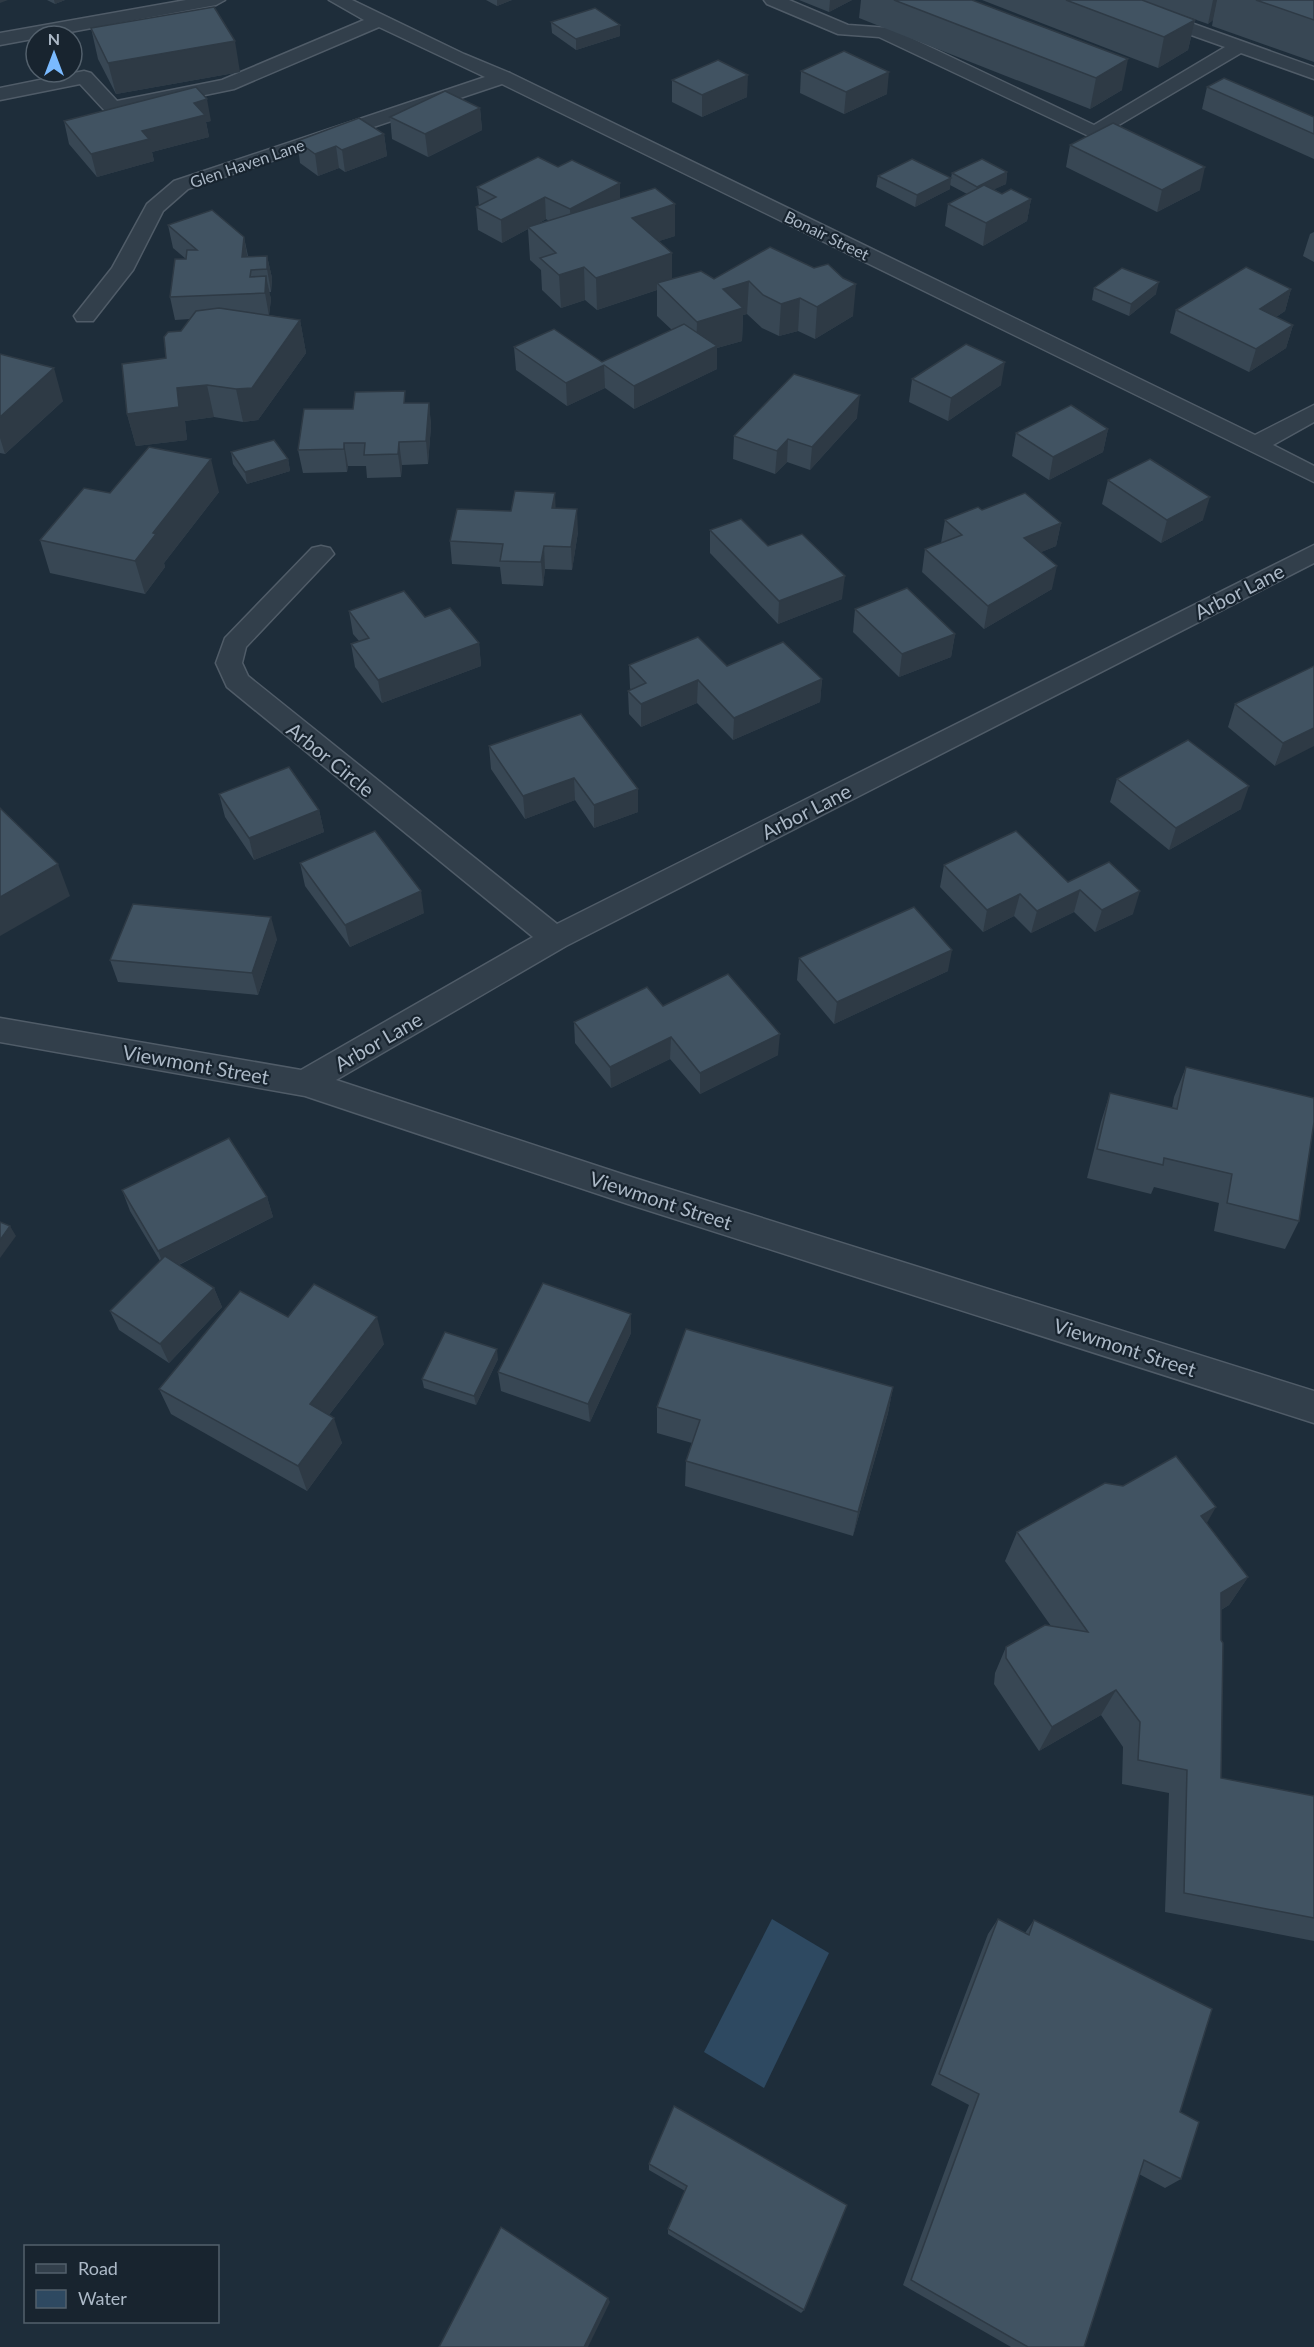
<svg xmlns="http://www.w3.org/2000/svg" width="1314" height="2347" font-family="Lato,sans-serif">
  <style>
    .water { fill: #2e4961 }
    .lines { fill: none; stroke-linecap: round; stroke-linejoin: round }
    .minor-casing { stroke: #505c68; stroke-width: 3 }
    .minor { fill: #323f4b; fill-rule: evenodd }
    .wall { fill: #384754; fill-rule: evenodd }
    .shaded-wall { fill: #2e3a45 }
    .building { fill: #415362; stroke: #2e3a45; stroke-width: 1.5 }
    .labels { text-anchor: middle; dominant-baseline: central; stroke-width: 4.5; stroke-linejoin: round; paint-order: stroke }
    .far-street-label { font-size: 16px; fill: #acb9c7; stroke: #18242f }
    .street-label { font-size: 20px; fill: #acb9c7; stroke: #18242f }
  </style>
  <rect width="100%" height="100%" fill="#1e2d3a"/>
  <path class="water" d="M772 1919 829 1953 764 2088 704 2052Z"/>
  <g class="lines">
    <g class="minor-casing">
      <g id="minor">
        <path d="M186 0H225L216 5 0 45V33Z"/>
        <path d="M329 0H352L464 54 510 73 1255 435 1314 405V422L1273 445 1314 466V482L502 84 188 189 163 211 133 270 93 321H77L74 316 112 268 147 204 174 181 485 77 379 27 234 89 113 114 106 112 80 84 0 100V88L84 71 91 73 117 101 222 80 364 20Z"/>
        <path d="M764 0H789L848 25 890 28 1094 125 1225 47 1104 4 1101 0H1127L1314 67V79L1241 53 1095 139 879 37 838 34 767 4Z"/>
        <path d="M1314 545V563L566 946 336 1080 628 1176 1314 1391V1423L628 1204 305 1096 0 1042V1018L301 1070 533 937 227 687 216 663 225 638 312 548 321 546 330 548 334 554 246 647 242 663 248 676 557 924Z"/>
      </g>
    </g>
    <use href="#minor" class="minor"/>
  </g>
  <g class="wall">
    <path d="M47 0H65L55 4Z"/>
    <path d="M486 0H512L497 6Z"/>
    <path d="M799 0H852L829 12Z"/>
    <path d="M861 0H972L1122 90 1090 109 859 18Z"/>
    <path d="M982 0H1314V62L1212 26 1213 20 1208 24 1171 11 1195 20 1188 50 1158 68Z"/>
    <path d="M551 22 620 36 576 50 552 33Z"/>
    <path d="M91 28 240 72 116 94 98 59Z"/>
    <path d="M801 71 887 94 844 114 800 93Z"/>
    <path d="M672 80 747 97 702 117 672 102Z"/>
    <path d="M1207 87 1314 117V159L1202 109Z"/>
    <path d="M480 108 482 130 428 157 392 139 390 117Z"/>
    <path d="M64 121H211L206 122 209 137 152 152 154 161 97 177 69 144Z"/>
    <path d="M384 134 387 156 345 172 339 168 318 176 300 163 297 141Z"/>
    <path d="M1070 145 1200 190 1157 212 1066 167Z"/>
    <path d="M558 167 620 183V199L675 236 659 241 672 253V279H714L770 247 853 316 815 339 798 331 779 336 762 328 747 314 743 315 742 341 717 348V369L634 409 605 388 567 406 516 370 514 347 602 362 672 330 657 316V290L597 310 585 300 561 308 542 290 541 270 530 260 528 229 502 243 478 230 476 207 479 206 477 187ZM546 219 549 221 536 225Z"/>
    <path d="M1007 172 1006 184 994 189 1002 194 1031 199 1027 221 983 246 945 226 948 204 967 194 950 185V189L915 207 876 187 878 176 951 178 952 173Z"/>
    <path d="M168 225 244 237 248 256H267L272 278 271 292H269L271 299 269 315 300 320 306 353 258 420 243 422 214 417 185 421 187 440 136 446 127 414 166 358 181 331 190 319 175 320 170 297 186 259 173 248Z"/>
    <path d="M1314 232V262L1303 256 1310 234Z"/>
    <path d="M1094 288 1156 294 1129 316 1092 300Z"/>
    <path d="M1291 289 1285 311 1276 317 1293 325 1286 348 1249 372 1170 333 1176 310Z"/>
    <path d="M0 354 63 401 5 454 0 453Z"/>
    <path d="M912 379 1001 385 948 421 909 402Z"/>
    <path d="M407 403H429L431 426 428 464 402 465 401 477 367 478 366 466H348L347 472 303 473 298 450 353 409Z"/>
    <path d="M857 418 810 470 787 462 775 474 733 459 734 436Z"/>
    <path d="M1108 429 1103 452 1049 480 1012 456 1016 433Z"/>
    <path d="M231 452 288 459 290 471 247 484 233 464Z"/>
    <path d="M1108 480 1203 520 1161 543 1102 504Z"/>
    <path d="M219 492 164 563 165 567 145 594 50 573 40 540 110 493Z"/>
    <path d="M555 493V508L578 532 572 570 545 569 543 586 502 584 500 567 452 564 450 541 511 511Z"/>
    <path d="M945 520 1061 523 1056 546 1041 552 1052 589 984 629 922 572 925 549 941 543Z"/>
    <path d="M710 530 768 546 842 599 778 624 710 553Z"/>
    <path d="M855 609 955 634 951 657 899 677 853 632Z"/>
    <path d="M349 611 425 617 479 643 481 666 382 703 355 667 351 644 359 641 353 634Z"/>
    <path d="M629 665 727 666 822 679 820 702 733 740 697 703 641 727 629 714 628 691 631 690 630 688Z"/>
    <path d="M1314 666 1275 766 1228 727 1235 704Z"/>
    <path d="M489 746 638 789V812L594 828 575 800 525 819 491 769Z"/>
    <path d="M1117 779 1241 809 1169 850 1110 802Z"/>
    <path d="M219 794 319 810 324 832 254 860 225 817Z"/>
    <path d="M300 863 424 913 350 947 305 886Z"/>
    <path d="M944 865 1068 882 1133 914 1095 932 1074 912 1031 933 1014 916 983 932 940 887Z"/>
    <path d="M277 939 258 995 118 982 110 960Z"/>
    <path d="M799 958 948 971 834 1024 797 980Z"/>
    <path d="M574 1022 778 1055 700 1094 670 1059 611 1088 575 1043Z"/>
    <path d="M1186 1067 1299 1221 1285 1249 1214 1231 1219 1203 1154 1187 1151 1194 1087 1178 1101 1122 1110 1093 1172 1108 1174 1097Z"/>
    <path d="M122 1190 267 1197 273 1217 179 1265 214 1288 222 1307 169 1363 119 1330 110 1311 160 1261 130 1211Z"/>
    <path d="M288 1317 384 1344 329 1415 342 1443 307 1491 171 1414 159 1389Z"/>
    <path d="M631 1333 590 1422 501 1391 498 1372Z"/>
    <path d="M498 1359 476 1405 424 1388 422 1379Z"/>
    <path d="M893 1387 888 1413 853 1536 685 1486 686 1461 692 1443 657 1433V1407Z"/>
    <path d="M1206 1524 1248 1577 1229 1605 1221 1610V1778L1314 1796V1941L1165 1912 1169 1793 1122 1784 1123 1747 1101 1715 1039 1751 994 1684 995 1673 1006 1647 1051 1626 1005 1561 1017 1532Z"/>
    <path d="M998 1919 1025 1933 1034 1920 1180 2112 1181 2179 1165 2188 1139 2174 1084 2347H1011L903 2285 969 2105 931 2085 988 1934Z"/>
    <path d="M674 2106 804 2310 801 2313 668 2234V2229L685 2191 649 2170V2164Z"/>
  </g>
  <g class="shaded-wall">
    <path d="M0 0H8L0 3Z"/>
    <path d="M54 0H65L55 4Z"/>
    <path d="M497 0H512L497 6Z"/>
    <path d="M830 0H852L829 12Z"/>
    <path d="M1213 0H1217L1213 20 1208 24Z"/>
    <path d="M1195 20 1188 50 1158 68 1164 37Z"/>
    <path d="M620 25V36L576 50V39Z"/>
    <path d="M235 41 240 72 116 94 108 63Z"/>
    <path d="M1128 59 1122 90 1090 109 1096 78Z"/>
    <path d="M889 72 887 94 844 114 846 92Z"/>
    <path d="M748 75 747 97 702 117V95Z"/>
    <path d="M207 99 211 121 206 122 209 137 152 152 154 161 97 177 91 154 194 103Z"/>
    <path d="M480 108 482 130 428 157 425 134Z"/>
    <path d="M384 134 387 156 345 172 342 150Z"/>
    <path d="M336 146 339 168 318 176 315 154Z"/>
    <path d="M1205 167 1200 190 1157 212 1162 190Z"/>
    <path d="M1007 172 1006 184 976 198 977 187Z"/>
    <path d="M951 178 950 189 915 207 917 195Z"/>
    <path d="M620 183V205L571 232 570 209Z"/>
    <path d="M545 197 546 219 529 229 528 227V229L502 243 501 220Z"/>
    <path d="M1031 199 1027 221 983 246 986 223Z"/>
    <path d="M675 204V236L632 250V218Z"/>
    <path d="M244 237 248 260 242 257Z"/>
    <path d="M672 253V285L657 283V290L597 310 596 278Z"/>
    <path d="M267 256 272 278 271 292 267 269Z"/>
    <path d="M584 267 585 300 561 308 559 275Z"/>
    <path d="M266 276 271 299 269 316 265 293Z"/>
    <path d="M749 281 747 314 743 315 742 341 717 348V369L634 409V386L696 355 697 322 723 289Z"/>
    <path d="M1159 282 1156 294 1129 316 1131 304Z"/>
    <path d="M856 284 853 316 815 339 817 307Z"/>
    <path d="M1291 289 1285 311 1253 332 1260 309Z"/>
    <path d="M800 298 798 331 779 336 781 304Z"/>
    <path d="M300 320 306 353 258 420 243 422 236 389Z"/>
    <path d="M1293 325 1286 348 1249 372 1256 349Z"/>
    <path d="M1005 362 1001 385 948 421 951 398Z"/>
    <path d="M604 365 605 388 567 406 566 383Z"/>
    <path d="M54 368 63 401 5 454 0 438V417Z"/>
    <path d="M207 385 214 417 185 421 187 440 136 446 127 414 177 388Z"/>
    <path d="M860 395 857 418 810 470 812 447Z"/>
    <path d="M429 403 431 426 428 464 426 441Z"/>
    <path d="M1108 429 1103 452 1049 480 1053 457Z"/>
    <path d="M788 439 787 462 775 474 777 451Z"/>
    <path d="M399 442 402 465 401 477 398 454Z"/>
    <path d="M344 443 348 466 347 472 344 449Z"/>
    <path d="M211 459 219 492 164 563 165 567 145 594 135 561 153 533Z"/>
    <path d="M288 459 290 471 247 484 245 472Z"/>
    <path d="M555 493 556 516 552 508Z"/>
    <path d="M1210 497 1203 520 1161 543 1167 520Z"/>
    <path d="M577 509 578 532 572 570 571 547Z"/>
    <path d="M1061 523 1056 546 1020 561 1024 538Z"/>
    <path d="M544 546 545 569 543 586 541 562Z"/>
    <path d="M1057 566 1052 589 984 629 988 606Z"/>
    <path d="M845 576 842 599 778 624 779 601Z"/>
    <path d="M955 634 951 657 899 677 902 654Z"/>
    <path d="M479 643 481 666 382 703 378 680Z"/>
    <path d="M822 679 820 702 733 740 734 718Z"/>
    <path d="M698 680 697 703 641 727V704Z"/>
    <path d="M1314 728V746L1275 766 1283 743Z"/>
    <path d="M574 778 575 800 525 819 523 796Z"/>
    <path d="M1249 786 1241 809 1169 850 1176 828Z"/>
    <path d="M638 789V812L594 828V805Z"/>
    <path d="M319 810 324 832 254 860 249 838Z"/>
    <path d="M58 864 70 896 0 936V897Z"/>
    <path d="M1080 890 1074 912 1031 933 1037 911Z"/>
    <path d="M421 891 424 913 350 947 345 925Z"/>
    <path d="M1140 891 1133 914 1095 932 1102 910Z"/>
    <path d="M1020 894 1014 916 983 932 987 910Z"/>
    <path d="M271 917 277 939 258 995 252 973Z"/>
    <path d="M952 950 948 971 834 1024 837 1002Z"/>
    <path d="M780 1034 778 1055 700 1094V1073Z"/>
    <path d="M671 1037 670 1059 611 1088 610 1067Z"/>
    <path d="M267 1197 273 1217 166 1271 158 1251Z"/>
    <path d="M10 1226 16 1236 0 1258V1240Z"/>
    <path d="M214 1288 222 1307 169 1363 160 1344Z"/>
    <path d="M631 1314V1333L590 1422 588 1404Z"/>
    <path d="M377 1317 384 1344 318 1429 310 1404Z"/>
    <path d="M497 1349 498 1359 476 1405 474 1396Z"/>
    <path d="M893 1387 888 1413 853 1536 858 1512Z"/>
    <path d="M334 1418 342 1443 307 1491 298 1466Z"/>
    <path d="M1216 1507 1199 1537 1201 1516Z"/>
    <path d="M1248 1577 1229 1605 1203 1620 1221 1593Z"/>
    <path d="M1116 1690 1101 1715 1039 1751 1052 1727Z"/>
    <path d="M608 2298 610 2302 588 2347H584Z"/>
  </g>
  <g class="building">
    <path d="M894 0H972L1128 59 1096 78Z"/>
    <path d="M1066 0H1142L1195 20 1164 37Z"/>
    <path d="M1256 0H1314V20Z"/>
    <path d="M214 7 235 41 108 63 91 28Z"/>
    <path d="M595 8 620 25 576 39 551 22Z"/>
    <path d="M844 51 889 72 846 92 801 71Z"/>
    <path d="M718 60 748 75 702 95 672 80Z"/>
    <path d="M1224 78 1314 117V134L1207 87Z"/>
    <path d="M196 87 207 99 194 103 205 115 142 131 149 139 91 154 64 121Z"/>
    <path d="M445 91 480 108 425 134 390 117Z"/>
    <path d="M359 118 384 134 342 150 336 146 315 154 297 141Z"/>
    <path d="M1113 123 1205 167 1162 190 1070 145Z"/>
    <path d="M538 157 558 167 572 160 620 183 570 209 545 197 501 220 476 207 496 197 477 187Z"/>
    <path d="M912 159 951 178 917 195 878 176Z"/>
    <path d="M982 159 1007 172 977 187 952 173Z"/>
    <path d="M984 185 1002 194 1011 189 1031 199 986 223 948 204Z"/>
    <path d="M655 188 675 204 632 218 672 253 596 278 584 267 559 275 540 258 556 253 528 227Z"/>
    <path d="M212 210 244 237 242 257 267 256V269L251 270 250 277 266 276 265 293 170 297 175 259H186L187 250H197L168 225Z"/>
    <path d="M770 247 814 268 828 264 843 278 856 284 817 307 800 298 781 304 763 295 749 281 723 289 743 308 697 322 657 283 701 271 714 279Z"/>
    <path d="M1246 267 1291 289 1260 309 1293 325 1256 349 1176 310Z"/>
    <path d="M1122 268 1159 282 1131 304 1094 288Z"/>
    <path d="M219 308 300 320 252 388 236 389 207 385 177 388 179 407 127 414 122 364 166 358 164 337 168 332 181 331 196 311Z"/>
    <path d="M684 324 717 346 634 386 604 365 566 383 514 347 554 329 602 362Z"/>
    <path d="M966 344 1005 362 951 398 912 379Z"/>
    <path d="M0 354 54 368 0 417Z"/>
    <path d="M794 374 860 395 812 447 788 439 777 451 734 436Z"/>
    <path d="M405 391 404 403H429L426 441 399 442 398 454 364 455 365 443H344V449L298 450 304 409H353L355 392Z"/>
    <path d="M1071 405 1108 429 1053 457 1016 433Z"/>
    <path d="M274 440 288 459 245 472 231 452Z"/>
    <path d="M149 447 211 459 153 533 156 534 135 561 40 540 84 488 110 493Z"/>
    <path d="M1150 459 1210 497 1167 520 1108 480Z"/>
    <path d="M515 491 555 493 552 508 577 509 571 547 544 546 541 562 500 561 503 544 450 541 457 509 511 511Z"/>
    <path d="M1025 493 1061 523 1024 538 1057 566 988 606 925 549 962 535 945 520 978 507 982 510Z"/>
    <path d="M741 519 768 546 802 534 845 576 779 601 710 530Z"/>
    <path d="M907 588 955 634 902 654 855 609Z"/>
    <path d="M404 591 425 617 450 608 479 643 378 680 351 644 369 638 349 611Z"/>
    <path d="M698 637 727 666 783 642 822 679 734 718 698 680 641 704 628 691 646 683 629 665Z"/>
    <path d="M1314 666V728L1283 743 1235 704Z"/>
    <path d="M581 714 638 789 594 805 574 778 523 796 489 746Z"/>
    <path d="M1188 740 1249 786 1176 828 1117 779Z"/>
    <path d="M289 767 319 810 249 838 219 794Z"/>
    <path d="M0 808 58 864 0 897Z"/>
    <path d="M375 831 421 891 345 925 300 863Z"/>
    <path d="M1016 831 1068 882 1109 862 1140 891 1102 910 1080 890 1037 911 1020 894 987 910 944 865Z"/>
    <path d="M133 904 271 917 252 973 110 960Z"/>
    <path d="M914 907 952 950 837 1002 799 958Z"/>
    <path d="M728 974 780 1034 700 1073 671 1037 610 1067 574 1022 647 987 663 1006Z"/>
    <path d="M1186 1067 1314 1098V1122L1299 1221 1227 1203 1232 1174 1164 1158 1163 1165 1097 1149 1110 1093 1177 1109Z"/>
    <path d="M229 1138 267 1197 158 1251 122 1190Z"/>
    <path d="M0 1222 10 1226 0 1240Z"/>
    <path d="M165 1256 214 1288 160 1344 110 1311Z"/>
    <path d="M543 1283 631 1314 588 1404 498 1372Z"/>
    <path d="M314 1284 377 1317 310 1404 334 1418 298 1466 159 1389 240 1291 288 1317Z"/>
    <path d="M686 1329 893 1387 858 1512 686 1461 700 1420 657 1407Z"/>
    <path d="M445 1332 497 1349 474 1396 422 1379Z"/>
    <path d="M1176 1456 1216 1507 1201 1516 1248 1577 1221 1593V1640L1223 1643 1221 1778 1314 1796V1918L1184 1893 1187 1770 1138 1760 1140 1722 1116 1690 1052 1727 1006 1658V1647L1045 1625 1088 1632 1017 1532 1105 1483 1123 1486Z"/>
    <path d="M998 1919 1029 1935 1034 1920 1212 2009 1180 2112 1199 2122 1181 2179 1144 2160 1084 2347H1028L911 2280 979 2094 939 2074Z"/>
    <path d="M674 2106 847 2205 804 2310 668 2229 687 2186 649 2164Z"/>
    <path d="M501 2227 608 2298 584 2347H439Z"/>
  </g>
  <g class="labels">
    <g class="far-street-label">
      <text transform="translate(247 163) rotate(-19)">Glen Haven Lane</text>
      <text transform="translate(827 235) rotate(26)">Bonair Street</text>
    </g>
    <g class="street-label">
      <text transform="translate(1239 591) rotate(-27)">Arbor Lane</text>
      <text transform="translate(331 759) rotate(39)">Arbor Circle</text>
      <text transform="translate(806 811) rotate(-27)">Arbor Lane</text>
      <text transform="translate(378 1041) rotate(-30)">Arbor Lane</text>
      <text transform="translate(196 1064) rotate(10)">Viewmont Street</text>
      <text transform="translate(661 1200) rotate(18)">Viewmont Street</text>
      <text transform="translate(1125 1347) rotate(18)">Viewmont Street</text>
    </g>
  </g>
  <rect x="24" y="2245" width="195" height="78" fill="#18242f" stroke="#53606c" stroke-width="1.5"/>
  <rect x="36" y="2264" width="30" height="9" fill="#323f4b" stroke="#53606c" stroke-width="1.5"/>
  <text x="78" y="2275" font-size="18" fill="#acb9c7">Road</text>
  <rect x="36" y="2290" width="30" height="18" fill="#2e4961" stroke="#53606c" stroke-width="1.5"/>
  <text x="78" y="2305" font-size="18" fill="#acb9c7">Water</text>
  <g transform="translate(54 54)"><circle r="28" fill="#18242f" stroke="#53606c" stroke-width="1.5"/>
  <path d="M0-4.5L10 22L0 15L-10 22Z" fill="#7abaff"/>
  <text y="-9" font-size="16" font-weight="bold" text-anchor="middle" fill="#acb9c7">N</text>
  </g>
</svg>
